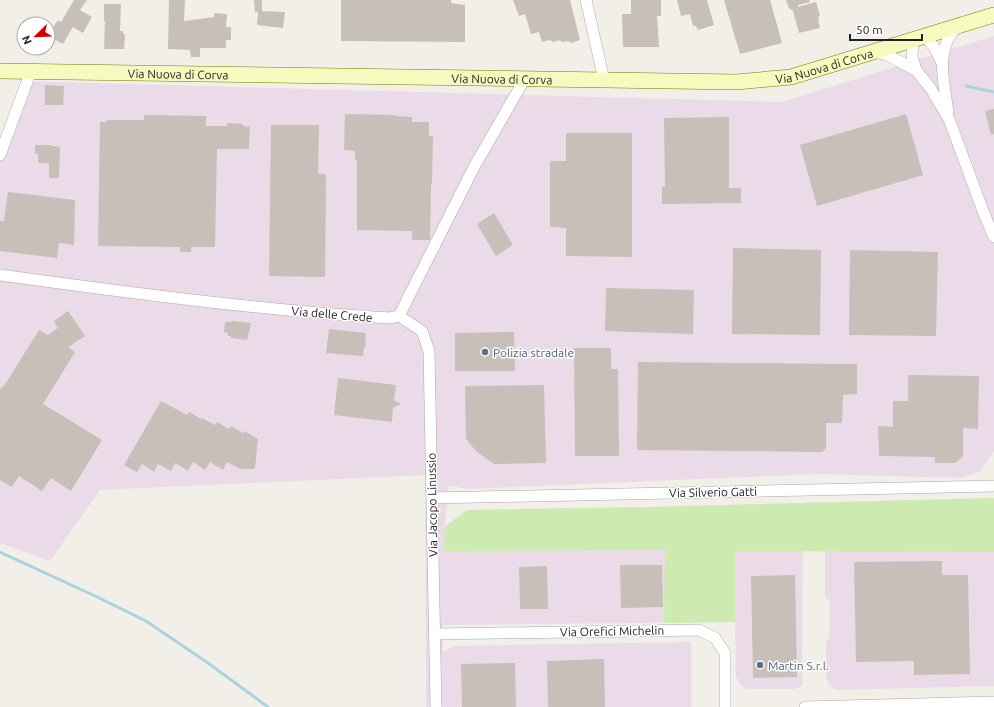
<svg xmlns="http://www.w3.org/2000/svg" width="994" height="707" font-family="Ubuntu,sans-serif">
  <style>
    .industrial { fill: #ebdbe8 }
    .grass { fill: #cdebb0 }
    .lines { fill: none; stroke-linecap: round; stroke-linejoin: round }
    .stream { stroke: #aad3df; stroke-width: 3 }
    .building { fill: #c7bfb8 }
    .minor-casing { stroke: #a9a9a9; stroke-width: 12 }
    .secondary-casing { stroke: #707d05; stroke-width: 16 }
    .minor { stroke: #fff; stroke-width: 11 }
    .secondary { stroke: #f7fabf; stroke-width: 15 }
    .service-dot { fill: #5c6f8a; stroke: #fff; stroke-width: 1.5 }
    .labels { text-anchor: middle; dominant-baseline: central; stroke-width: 3; stroke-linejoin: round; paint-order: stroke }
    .street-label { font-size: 12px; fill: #222; stroke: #fff }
    .service-label { font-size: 12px; fill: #4e5e75; stroke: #fff; text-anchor: start }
  </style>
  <rect width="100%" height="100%" fill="#f2efe9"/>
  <path class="industrial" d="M994 36V451L981 471 963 478 816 474 470 489 449 486 445 526 467 510 653 507 994 498V686L836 690 829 685 826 677V641L829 638 830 601 825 598V552L803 550 802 686 795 689H746L741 685 736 677 735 622 443 625V652L453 646 691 642V707H426L425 475 100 490 50 561 0 543V142L21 81 782 102Z"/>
  <path class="grass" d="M994 498V552L735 551V622L664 623 665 550 443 551 445 527 467 510 653 507Z"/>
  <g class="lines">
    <g class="stream">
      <path d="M966 86 994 92"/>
      <path d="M0 552 93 595 146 621 208 663 268 707"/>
    </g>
  </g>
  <g class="building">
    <path d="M74 0H87L80 10 92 17 83 33 73 27 63 44 52 38 53 35 49 33 58 20 61 22Z"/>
    <path d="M169 0H185L184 21 214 17V13L227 14 226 27H231V40H226V48H200V57H191L190 50 168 49Z"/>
    <path d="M254 0H262V11L285 12 283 28 257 25 258 12H255Z"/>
    <path d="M341 0H451V3L465 5V42L341 41Z"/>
    <path d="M513 0H570L580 40 571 43 568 41 562 42 560 40 553 42 550 40 542 42 539 32 531 34 525 14 519 16Z"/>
    <path d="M631 0H661V16H657L659 47H623L622 14H631Z"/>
    <path d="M677 0H707L714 25 698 30 696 26H693L690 14 681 16Z"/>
    <path d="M724 0H770L782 43 740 54Z"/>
    <path d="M786 0H809L810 2 798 5V7L816 2 820 16 818 17 819 19 818 20 820 28 799 33 793 11 789 8Z"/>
    <path d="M104 4H121L120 31H123V34H125L124 49H104L105 21H104Z"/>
    <path d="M45 85 64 86 63 105H45Z"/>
    <path d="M994 109V134L991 135 985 111Z"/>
    <path d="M345 114 395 115V116L412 117V122H429V136H433L432 184H431L430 240H412V231L357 230V160H355V151L344 150Z"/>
    <path d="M906 114 923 175 817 206 800 145Z"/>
    <path d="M144 115 206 116V126H227V123L243 124V126L250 127 249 149H217L215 247H191V252H180V247L98 246 100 122H106L107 120H144Z"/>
    <path d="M729 117V188H741V203L662 204V187H665L664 118Z"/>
    <path d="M271 125H319L318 174H326L325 277 269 276Z"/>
    <path d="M566 133H632V257L566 256V228L550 227V161H566Z"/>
    <path d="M35 145H52V146L60 147 59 178H49V163H38V154H35Z"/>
    <path d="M8 192 75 200 74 245 59 243 57 258 0 251V221H4Z"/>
    <path d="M494 213 513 245 496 256 477 224Z"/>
    <path d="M733 248 821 250 820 335 732 334Z"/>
    <path d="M850 250 938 252 936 336 849 335Z"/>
    <path d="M606 288 694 290 693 334 605 331Z"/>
    <path d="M68 311 85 336 68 347 75 352 43 404 102 440 71 491 51 478 42 491 19 476 12 487 0 480V390L3 386H4L39 330 48 335 58 328 54 321Z"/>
    <path d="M232 321 251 323 247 340 231 338V336H228V333L224 332 225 322H232Z"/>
    <path d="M329 329 366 333 365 339H366L365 348H364L363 356 326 353Z"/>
    <path d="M514 332 515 371H455V333Z"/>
    <path d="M574 348H611V369H618L619 456H575Z"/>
    <path d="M638 362 857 364V394L843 395 842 423H826V448L822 452 637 450Z"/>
    <path d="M908 375 979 376 978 429 963 428V456L955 463H935V457L879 456 878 426 893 427V401H908Z"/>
    <path d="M338 378 396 385 394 400 401 404 393 408 392 422 334 415Z"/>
    <path d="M544 385 546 463 494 464 477 452 466 439 465 386Z"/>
    <path d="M161 401 187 415 189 412 201 419 202 418 215 425 217 422 229 429 231 426 243 433 244 431 258 439 255 469H240L227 462 223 470 210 462 205 470 193 462 188 471 175 463 171 471 158 464 154 472 142 464 137 472 124 465Z"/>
    <path d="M942 561V575H968L970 674 914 675V661L856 662 854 562Z"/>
    <path d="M620 565H662L663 607 621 608Z"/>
    <path d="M547 566 548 609H520L519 567Z"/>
    <path d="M795 575 797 677 753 678 751 576Z"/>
    <path d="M604 659 605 707H548L547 661Z"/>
    <path d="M515 663 516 707H462L461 664Z"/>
  </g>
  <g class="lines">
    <g class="minor-casing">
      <g id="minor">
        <path d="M586 0 604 80"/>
        <path d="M925 36 934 47 942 63"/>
        <path d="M913 40 912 56 916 70"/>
        <path d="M874 52 887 55 916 70 931 89 949 119 983 211 994 237"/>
        <path d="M948 112C945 89 936 55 951 34 953 31 957 28 960 25"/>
        <path d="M0 155 31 71"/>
        <path d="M0 275C130 293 259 310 389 318L399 316"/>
        <path d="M399 316 422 331 429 351 436 707"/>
        <path d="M399 316 474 167 524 80"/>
        <path d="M432 498 994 486"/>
        <path d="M435 634 699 630 715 638 725 653V707"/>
        <path d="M805 707 994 702"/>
      </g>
    </g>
    <g class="secondary-casing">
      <g id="secondary">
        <path id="s1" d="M0 71 736 82 791 77 994 15"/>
      </g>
    </g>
    <use href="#minor" class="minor"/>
    <use href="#secondary" class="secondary"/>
  </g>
  <g class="service-dot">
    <circle cx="485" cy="352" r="4"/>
    <circle cx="760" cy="665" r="4"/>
  </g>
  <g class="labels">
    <g class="street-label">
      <text stroke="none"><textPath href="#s1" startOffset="826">Via Nuova di Corva</textPath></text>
      <text stroke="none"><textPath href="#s1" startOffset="178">Via Nuova di Corva</textPath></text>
      <text stroke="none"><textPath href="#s1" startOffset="502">Via Nuova di Corva</textPath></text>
      <text transform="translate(332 314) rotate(5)">Via delle Crede</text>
      <text transform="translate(713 492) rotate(-1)">Via Silverio Gatti</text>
      <text transform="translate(432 505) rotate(-91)">Via Jacopo Linussio</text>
      <text transform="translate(612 631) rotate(-1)">Via Orefici Michelin</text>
    </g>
    <g class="service-label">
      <text x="493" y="352">Polizia stradale</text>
      <text x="768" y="665">Martin S.r.l.</text>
    </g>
  </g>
  <g transform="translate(36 36) rotate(247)"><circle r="19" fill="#ffffff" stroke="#a7a7a7"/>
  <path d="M0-3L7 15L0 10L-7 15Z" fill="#d40000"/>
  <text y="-6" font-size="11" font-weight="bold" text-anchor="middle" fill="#222222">N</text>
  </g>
  <path d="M850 34v6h72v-6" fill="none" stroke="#222222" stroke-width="2"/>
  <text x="856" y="34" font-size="12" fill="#222222" stroke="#ffffff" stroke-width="3" paint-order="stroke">50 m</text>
</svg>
